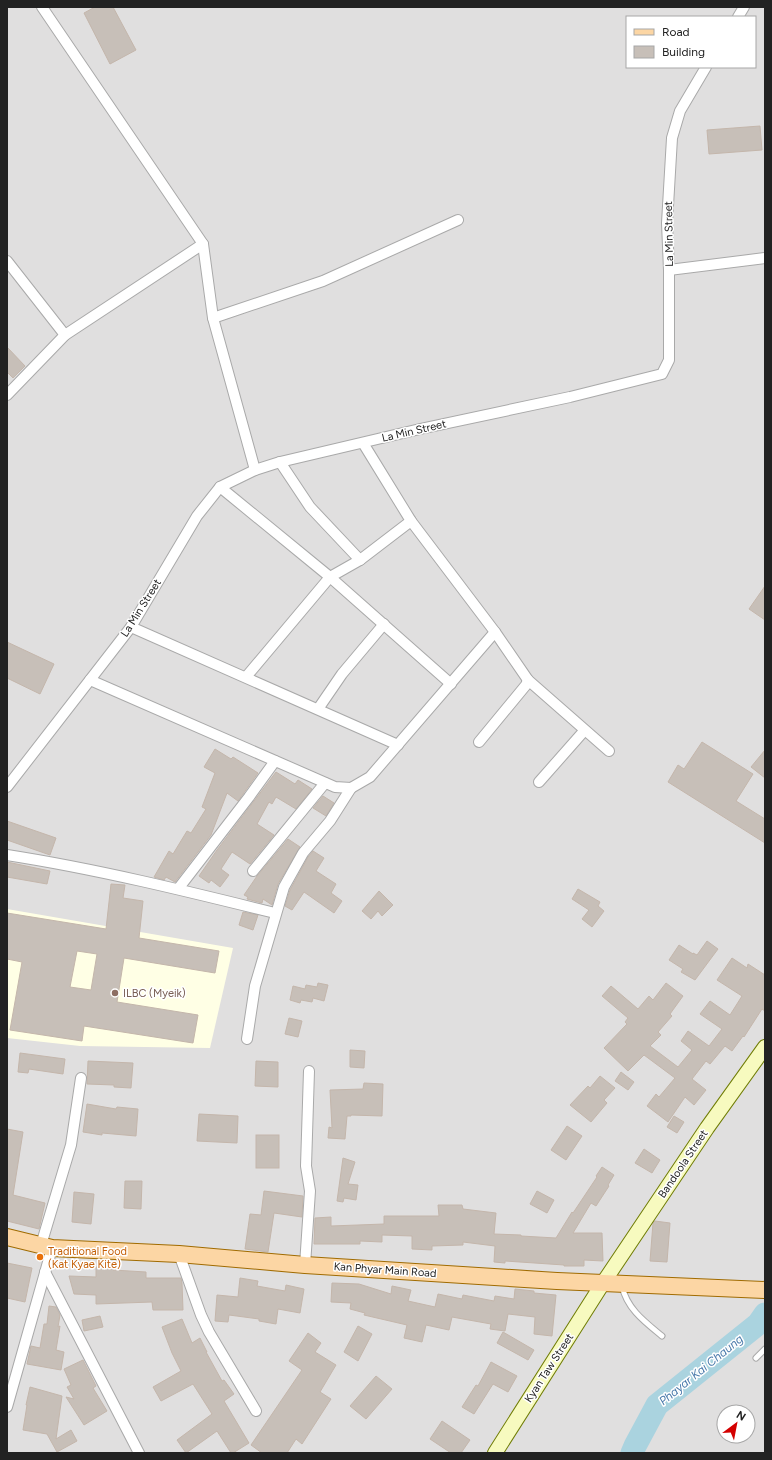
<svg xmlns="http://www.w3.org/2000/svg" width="772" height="1460" font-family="Figtree,sans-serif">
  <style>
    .residential { fill: #e0dfdf; fill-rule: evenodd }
    .education { fill: #ffffe5 }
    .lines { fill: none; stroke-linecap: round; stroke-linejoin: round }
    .river { stroke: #aad3df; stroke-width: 23 }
    .building { fill: #c7bfb8; stroke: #c4b6ab; fill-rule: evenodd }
    .lane-casing { stroke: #a9a9a9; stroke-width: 7 }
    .street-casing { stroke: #a9a9a9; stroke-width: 12 }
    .secondary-casing { stroke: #707d05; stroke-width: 16 }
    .primary-casing { stroke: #a06b00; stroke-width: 18 }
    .lane { stroke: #fff; stroke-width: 5 }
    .street { stroke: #fff; stroke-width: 10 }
    .secondary { stroke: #f7fabf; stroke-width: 14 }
    .primary { stroke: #fcd6a4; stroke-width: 16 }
    .education-dot { fill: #8d6e63; stroke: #fff; stroke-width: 1.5 }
    .food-dot { fill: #e8710a; stroke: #fff; stroke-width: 1.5 }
    .labels { text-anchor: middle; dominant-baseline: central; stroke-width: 3; stroke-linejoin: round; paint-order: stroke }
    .street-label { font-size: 11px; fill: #222; stroke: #fff }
    .education-label { font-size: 11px; fill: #785e54; stroke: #fff; text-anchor: start }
    .food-label { font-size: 11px; fill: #c56008; stroke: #fff; text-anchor: start }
    .water-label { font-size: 12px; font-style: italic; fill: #4a7aab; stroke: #fff }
  </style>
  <rect width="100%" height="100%" fill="#f2efe9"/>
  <path class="residential" d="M7 7H765V1453H7ZM627 17H755V67H627ZM724 1412H748V1436H724Z"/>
  <path class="education" d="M7 909 233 948 210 1048 80 1046 7 1038Z"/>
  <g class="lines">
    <path class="river" d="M632 1453 635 1446 657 1405 758 1324 765 1314"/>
  </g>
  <g class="building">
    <path d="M95 7H113L136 50 110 64 84 13Z"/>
    <path d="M760 126 762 150 709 154 707 130Z"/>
    <path d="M7 347 25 366 13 378 7 372Z"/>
    <path d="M765 586V620L749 609Z"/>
    <path d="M7 642 54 664 40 694 7 678Z"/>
    <path d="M702 742 753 774 736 801 765 819V843L668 782 678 765 684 769Z"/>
    <path d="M215 749 231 759 233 757 258 773 238 801 227 793 211 835 175 882 166 877 164 880 154 877 169 851 173 854 187 831 191 833 206 809 202 807 215 773 204 767Z"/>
    <path d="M765 750V778L751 767Z"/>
    <path d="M276 772 295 784 298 780 312 789 296 809 276 797 272 804 269 802 257 824 274 835 250 864 232 852 221 869 229 875 220 887 211 880 209 883 199 876 217 850Z"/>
    <path d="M323 796 334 803 326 816 313 808Z"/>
    <path d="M7 821 56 838 50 855 7 840Z"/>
    <path d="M288 839 300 847 278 884 272 905 263 899 262 903 247 899 248 897 244 895 257 876Z"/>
    <path d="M313 851 324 858 316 871 336 884 331 893 342 901 334 913 304 892 292 910 285 906 290 890 308 857Z"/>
    <path d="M7 862 50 871 47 884 7 877Z"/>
    <path d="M111 884 125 885 123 898 143 901 139 938 219 951 215 973 124 958 117 1002 198 1015 193 1043 84 1026 82 1041 10 1030 22 962 7 959V913L106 929ZM77 951 97 954 91 990 70 987Z"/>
    <path d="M578 889 600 902 598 906 604 911 592 927 582 919 589 910 572 899Z"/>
    <path d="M379 891 393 905 382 916 378 911 371 919 362 911Z"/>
    <path d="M243 912 258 915 253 930 239 925Z"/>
    <path d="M707 941 718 949 695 980 681 972 683 969 669 960 679 945 693 954V953L697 955Z"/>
    <path d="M732 958 747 968 748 964 765 975V1011L762 1009 744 1037 743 1036 732 1051 725 1046 710 1064 706 1061 692 1079 706 1090 694 1105 685 1097 668 1122 647 1106 656 1094 659 1097 675 1078 644 1055 628 1071 604 1048 627 1024 625 1022 628 1018 602 996 611 986 638 1009 649 996 653 1000 666 983 683 996 670 1014 672 1016 658 1032 661 1035 650 1046 678 1067 692 1050 681 1041 688 1031 709 1046 722 1029 700 1014 710 1001 730 1015 742 996 717 980Z"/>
    <path d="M318 983 328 985 324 1001 313 998 312 1002 301 1000 300 1003 290 1000 293 986 305 989 306 985 317 987Z"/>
    <path d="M289 1018 302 1021 298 1037 285 1034Z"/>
    <path d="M350 1050 365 1051 364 1068 350 1067Z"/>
    <path d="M20 1053 65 1059 63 1074 29 1069 28 1073 18 1072Z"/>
    <path d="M88 1061 133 1063 131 1088 114 1087V1085L87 1084Z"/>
    <path d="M256 1061 278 1062V1087L255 1086Z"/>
    <path d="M621 1072 634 1082 628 1090 615 1081Z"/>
    <path d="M600 1076 615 1088 604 1100 607 1103 591 1122 570 1105 588 1086 590 1088Z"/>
    <path d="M364 1083 383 1084 382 1116 351 1115V1116H347L345 1139 328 1138 329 1127 332 1128 330 1090 363 1089Z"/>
    <path d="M87 1104 116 1109 117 1107 138 1109 136 1136 102 1133V1135L83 1132Z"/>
    <path d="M199 1114 238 1116 237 1143 197 1141Z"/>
    <path d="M674 1116 684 1122 677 1133 667 1127Z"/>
    <path d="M567 1126 582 1136 566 1160 551 1150Z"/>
    <path d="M7 1129 23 1132 13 1195 45 1203 39 1229 7 1221Z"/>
    <rect x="256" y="1135" width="23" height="33"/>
    <path d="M644 1149 660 1160 652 1173 635 1163Z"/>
    <path d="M343 1158 355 1162 348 1184 358 1185 356 1200 344 1198 343 1202 337 1201Z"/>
    <path d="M602 1167 614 1175 608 1185 609 1186 596 1206 591 1203 573 1233H602L603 1261 584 1260V1266H564V1265L505 1261V1263L494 1262 495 1246 463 1242V1245L432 1246V1250L412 1249V1236L382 1235V1242L360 1241V1244H314L315 1218 331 1217V1226L384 1224V1216H439L438 1205H462L463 1209 496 1213 494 1234 521 1235V1236L556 1238 572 1212 573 1213 597 1177 596 1176Z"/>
    <path d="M125 1181H142L141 1209 124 1208Z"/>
    <path d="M264 1191 303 1196 302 1217 274 1213 268 1252 245 1249 250 1214 261 1215Z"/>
    <path d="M537 1191 554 1200 547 1213 530 1204Z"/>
    <path d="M74 1192 94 1194 91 1224 72 1222Z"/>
    <path d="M655 1221 670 1223 667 1262 650 1261 653 1223Z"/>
    <path d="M7 1263 32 1268 25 1302 7 1298Z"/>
    <path d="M96 1267H113V1270L146 1272V1278H181L182 1283 183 1310H153L152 1302 96 1304V1295L74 1294 69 1276 96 1277Z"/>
    <path d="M240 1278 258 1281 257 1286 285 1291 286 1285 304 1289 300 1313 278 1309 276 1324 259 1321V1319L229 1315 228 1322 215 1321 217 1295 238 1297Z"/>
    <path d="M332 1283 359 1284 391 1294 392 1286 411 1290 408 1301 435 1307 438 1294 462 1299 463 1295 494 1301 495 1296 514 1299 515 1289 534 1291V1293L556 1295 552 1336 534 1334 535 1317 508 1314 505 1331 490 1329 491 1324 452 1317 449 1330 426 1325 422 1342 404 1338 407 1325 364 1315 365 1313 350 1309 351 1303 331 1302Z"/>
    <path d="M49 1306 56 1307 60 1315 58 1327 60 1326 56 1350 64 1352 61 1370 27 1364 31 1346 40 1348 44 1324H47Z"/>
    <path d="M100 1316 103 1327 84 1331 82 1320Z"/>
    <path d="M182 1319 192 1343 200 1338 207 1352H206L222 1381 224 1380 234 1394 224 1401 249 1443 233 1453H231L217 1431 186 1453 177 1440 212 1414 193 1384 161 1401 153 1387 181 1371 172 1353 162 1327Z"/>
    <path d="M358 1326 372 1334 358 1361 344 1352Z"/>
    <path d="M503 1332 534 1350 528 1360 497 1343Z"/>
    <path d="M308 1333 321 1343 315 1352 336 1365 320 1392 331 1399 302 1444 296 1439 287 1453H262L251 1445 302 1370 289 1361Z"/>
    <path d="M83 1360 96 1386 93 1388 107 1411 84 1425 66 1397 74 1399 67 1387 71 1385 64 1369Z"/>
    <path d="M491 1362 517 1376 508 1392 493 1384 474 1414 462 1407 476 1385 478 1386Z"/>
    <path d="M376 1376 392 1389 366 1419 350 1406Z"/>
    <path d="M30 1387 62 1396 56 1439 71 1430 77 1441 57 1452 47 1434 23 1430 27 1405H26Z"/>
    <path d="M442 1421 470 1440 461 1453H451L430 1439Z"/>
  </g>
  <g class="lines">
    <g class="lane-casing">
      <g id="lane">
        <path d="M622 1286C627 1309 645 1322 662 1336"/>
        <path d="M756 1358 765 1349"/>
      </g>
    </g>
    <g class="street-casing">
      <g id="street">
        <path d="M42 7 203 244 213 318 255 470"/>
        <path d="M738 17 744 7"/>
        <path d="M7 261 65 335"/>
        <path d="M669 270 765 258"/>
        <path d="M213 318 323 281 458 220"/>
        <path d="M7 395 65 335 203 244"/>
        <path d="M363 443 411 521 495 632 528 680 609 751"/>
        <path d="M280 462 310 507 360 560"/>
        <path d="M220 487 330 577 246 677"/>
        <path d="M411 521 360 560 330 577 451 684"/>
        <path d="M131 627 398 745"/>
        <path d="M90 680 335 787 351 788 370 777 495 632"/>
        <path d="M318 709 342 674 384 624"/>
        <path d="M479 742 526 685 528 680"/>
        <path d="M539 782 584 731"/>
        <path d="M7 787 131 627 197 516 220 487 255 470 280 462 420 429 570 397 662 374 669 360V270L667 223 672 138 680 111 706 67"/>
        <path d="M7 855C97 869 186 891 275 913"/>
        <path d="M253 871 325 783"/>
        <path d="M178 889 249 797 275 761"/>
        <path d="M247 1039 255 986 284 887 303 853 330 821 351 788"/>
        <path d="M41 1245 71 1145 81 1078"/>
        <path d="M179 1254 201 1315 209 1332 256 1411"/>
        <path d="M305 1265 310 1191 306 1166 309 1071"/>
        <path d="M45 1272 139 1453"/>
        <path d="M7 1407 52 1248"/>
      </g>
    </g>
    <g class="secondary-casing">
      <path id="secondary" d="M495 1453 603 1283 707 1128 765 1047"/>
    </g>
    <g class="primary-casing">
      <path id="primary" d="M7 1237 52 1248 179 1254 305 1265 557 1281 765 1290"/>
    </g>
    <use href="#lane" class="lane"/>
    <use href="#street" class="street"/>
    <use href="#secondary" class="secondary"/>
    <use href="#primary" class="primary"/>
  </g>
  <circle class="education-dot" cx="115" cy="993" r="4"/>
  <circle class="food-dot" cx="40" cy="1257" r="4"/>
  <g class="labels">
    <g class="street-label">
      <text transform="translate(669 234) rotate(-91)">La Min Street</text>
      <text transform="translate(414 431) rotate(-13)">La Min Street</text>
      <text transform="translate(141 608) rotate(-58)">La Min Street</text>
      <text transform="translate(683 1164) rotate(-56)">Bandoola Street</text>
      <text transform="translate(385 1270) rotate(4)">Kan Phyar Main Road</text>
      <text transform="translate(549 1368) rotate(-57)">Kyan Taw Street</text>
    </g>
    <g class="education-label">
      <text x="123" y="993">ILBC (Myeik)</text>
    </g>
    <g class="food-label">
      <text x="48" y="1251">Traditional Food<tspan x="48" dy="13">(Kat Kyae Kite)</tspan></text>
    </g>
    <g class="water-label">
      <text transform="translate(701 1370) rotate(-39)">Phayar Kai Chaung</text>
    </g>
  </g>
  <rect width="772" height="1460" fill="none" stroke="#222222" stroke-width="16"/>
  <rect x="626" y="16" width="130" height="52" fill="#ffffff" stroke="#a7a7a7"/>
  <rect x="634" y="29" width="20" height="6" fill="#fcd6a4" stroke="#a7a7a7"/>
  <text x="662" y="36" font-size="12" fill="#222222">Road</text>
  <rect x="634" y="46" width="20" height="12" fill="#c7bfb8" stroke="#a7a7a7"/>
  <text x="662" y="56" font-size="12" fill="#222222">Building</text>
  <g transform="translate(736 1424) rotate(32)"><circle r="19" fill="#ffffff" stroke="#a7a7a7"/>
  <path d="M0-3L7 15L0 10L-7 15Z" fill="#d40000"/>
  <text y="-6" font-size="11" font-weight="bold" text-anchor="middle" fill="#222222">N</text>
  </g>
</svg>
